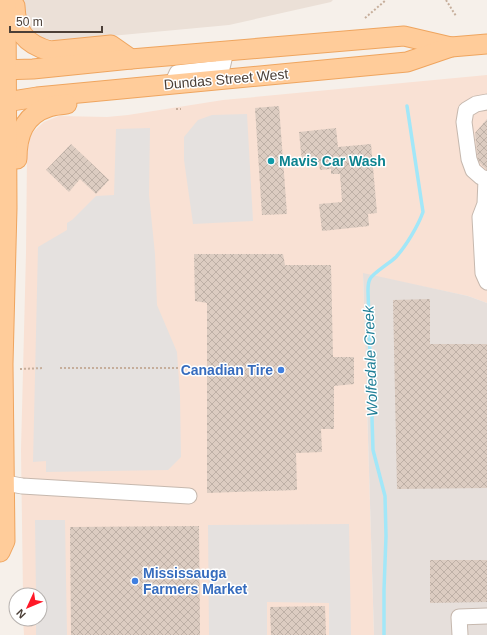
<svg xmlns="http://www.w3.org/2000/svg" width="487" height="635" font-family="Helvetica,sans-serif">
  <style>
    .residential { fill: #ebe0d7 }
    .commercial { fill: #f9e1d4 }
    .industrial { fill: #e6dfdb }
    .parking { fill: #e5e1df }
    .lines { fill: none; stroke-linecap: round; stroke-linejoin: round }
    .stream { stroke: #a2e7f8; stroke-width: 3.5 }
    .building { fill: url(#building-cross-hatch) }
    .minor-casing { stroke: #c6b8ae; stroke-width: 17 }
    .major-casing { stroke: #efa55f; stroke-width: 21 }
    .path { stroke: #c6ae9b; stroke-width: 2; stroke-dasharray: 2 2; stroke-linecap: butt }
    .minor { stroke: #fff; stroke-width: 15 }
    .major { stroke: #ffcc9a; stroke-width: 19 }
    .culture-dot { fill: #0f9aa8; stroke: #fff; stroke-width: 1.5 }
    .shop-dot { fill: #3f7fe0; stroke: #fff; stroke-width: 1.5 }
    .labels { text-anchor: middle; dominant-baseline: central; stroke-width: 3; stroke-linejoin: round; paint-order: stroke }
    .street-label { font-size: 14px; fill: #4b3f37; stroke: #fff }
    .culture-label { font-size: 14px; font-weight: bold; fill: #0d838f; stroke: #fff; text-anchor: start }
    .shop-label { font-size: 14px; font-weight: bold; fill: #366cbe; stroke: #fff; text-anchor: end }
    .water-label { font-size: 15px; font-style: italic; fill: #1f7e96; stroke: #fff }
  </style>
  <defs>
    <pattern id="building-cross-hatch" width="8" height="8" patternUnits="userSpaceOnUse"><rect width="8" height="8" fill="#dcccc1"/><path d="M0 0l8 8M0 8l8-8" fill="none" stroke="#beb0a6"/></pattern>
  </defs>
  <rect width="100%" height="100%" fill="#f6f0ea"/>
  <path class="residential" d="M23 0H333L331 2 229 25 57 41 42 38 33 33 28 27 23 13Z"/>
  <path class="commercial" d="M487 75V303L468 296 363 274 374 635H24L23 619H40V595H23L21 450 26 253 27 155 29 140 33 132 44 122 59 116 107 117 128 115 223 100Z"/>
  <path class="industrial" d="M363 273 468 296 487 303V635H374Z"/>
  <g class="parking">
    <path d="M247 114 253 221 193 224 184 160V137L198 120 212 115Z"/>
    <path d="M150 128 149 195 155 254 157 305 177 352 180 396 181 457 168 470 46 472V461L33 462 38 247 67 230V223L72 220 96 196 114 195 116 129Z"/>
    <path d="M35 520H65L67 635H36V619H40V595H36Z"/>
    <path d="M349 524 351 635H329V603L267 602V635H209L208 525Z"/>
  </g>
  <g class="lines">
    <path class="stream" d="M384 635V590L386 536 385 496 373 450 368 291C368 287 368 282 370 279 373 273 390 263 396 257 406 246 418 226 423 212L407 106"/>
  </g>
  <g class="building">
    <path d="M279 106 287 214 262 215 255 108Z"/>
    <path d="M487 119V170L478 161 475 133Z"/>
    <path d="M336 128 338 147 371 144 377 213 368 214 369 226 322 231 319 204 342 202 340 174H331V169L320 170 319 162 302 163 299 132Z"/>
    <path d="M71 144 109 180 96 194 80 179 69 192 46 170Z"/>
    <path d="M194 254H283L285 265H331L333 357H354V384L334 386V429H321L322 452 296 453 297 490 207 493V303L195 301Z"/>
    <path d="M430 299V344H487V488L397 489 393 300Z"/>
    <path d="M199 526 200 635H71L70 527Z"/>
    <path d="M430 560H487V602L430 603Z"/>
    <path d="M325 606 326 635H271L270 607Z"/>
  </g>
  <g class="lines">
    <g class="minor-casing">
      <g id="minor">
        <path d="M172 84 177 73 222 68 226 51"/>
        <path d="M487 102 476 104 466 110 464 122 469 159 473 170 481 177 487 179"/>
        <path d="M486 179 485 204 480 217 483 273 487 282"/>
        <path d="M0 482 22 486 189 496"/>
        <path d="M460 635 459 617 487 616"/>
      </g>
    </g>
    <g class="major-casing">
      <g id="major">
        <path d="M15 6C16 32 25 44 50 51L111 45 131 59"/>
        <path d="M0 70 33 69 131 59 404 36 451 47"/>
        <path d="M0 103 37 97 407 62 451 47 487 44"/>
        <path d="M17 159C17 135 24 115 49 107 54 105 61 105 67 104"/>
        <path d="M0 552 5 541 3 364 7 208 6 0"/>
      </g>
    </g>
    <g class="path">
      <path d="M446 0 456 16"/>
      <path d="M365 18 386 0"/>
      <path d="M176 109H181"/>
      <path d="M60 368H180"/>
      <path d="M20 369 44 368"/>
    </g>
    <use href="#minor" class="minor"/>
    <use href="#major" class="major"/>
  </g>
  <circle class="culture-dot" cx="271" cy="161" r="4"/>
  <g class="shop-dot">
    <circle cx="281" cy="370" r="4"/>
    <circle cx="135" cy="581" r="4"/>
  </g>
  <g class="labels">
    <g class="street-label">
      <text transform="translate(226 79) rotate(-5)">Dundas Street West</text>
    </g>
    <g class="culture-label">
      <text x="279" y="161">Mavis Car Wash</text>
    </g>
    <g class="shop-label">
      <text x="273" y="370">Canadian Tire</text>
      <text x="143" y="573" text-anchor="start">Mississauga<tspan x="143" dy="16">Farmers Market</tspan></text>
    </g>
    <g class="water-label">
      <text transform="translate(370 361) rotate(-92)">Wolfedale Creek</text>
    </g>
  </g>
  <g transform="translate(28 607) rotate(226)"><circle r="19" fill="#ffffff" stroke="#b7b2af"/>
  <path d="M0-3L7 15L0 10L-7 15Z" fill="#ff1827"/>
  <text y="-6" font-size="11" font-weight="bold" text-anchor="middle" fill="#4b3f37">N</text>
  </g>
  <path d="M10 26v6h92v-6" fill="none" stroke="#4b3f37" stroke-width="2"/>
  <text x="16" y="26" font-size="12" fill="#4b3f37" stroke="#ffffff" stroke-width="3" paint-order="stroke">50 m</text>
</svg>
